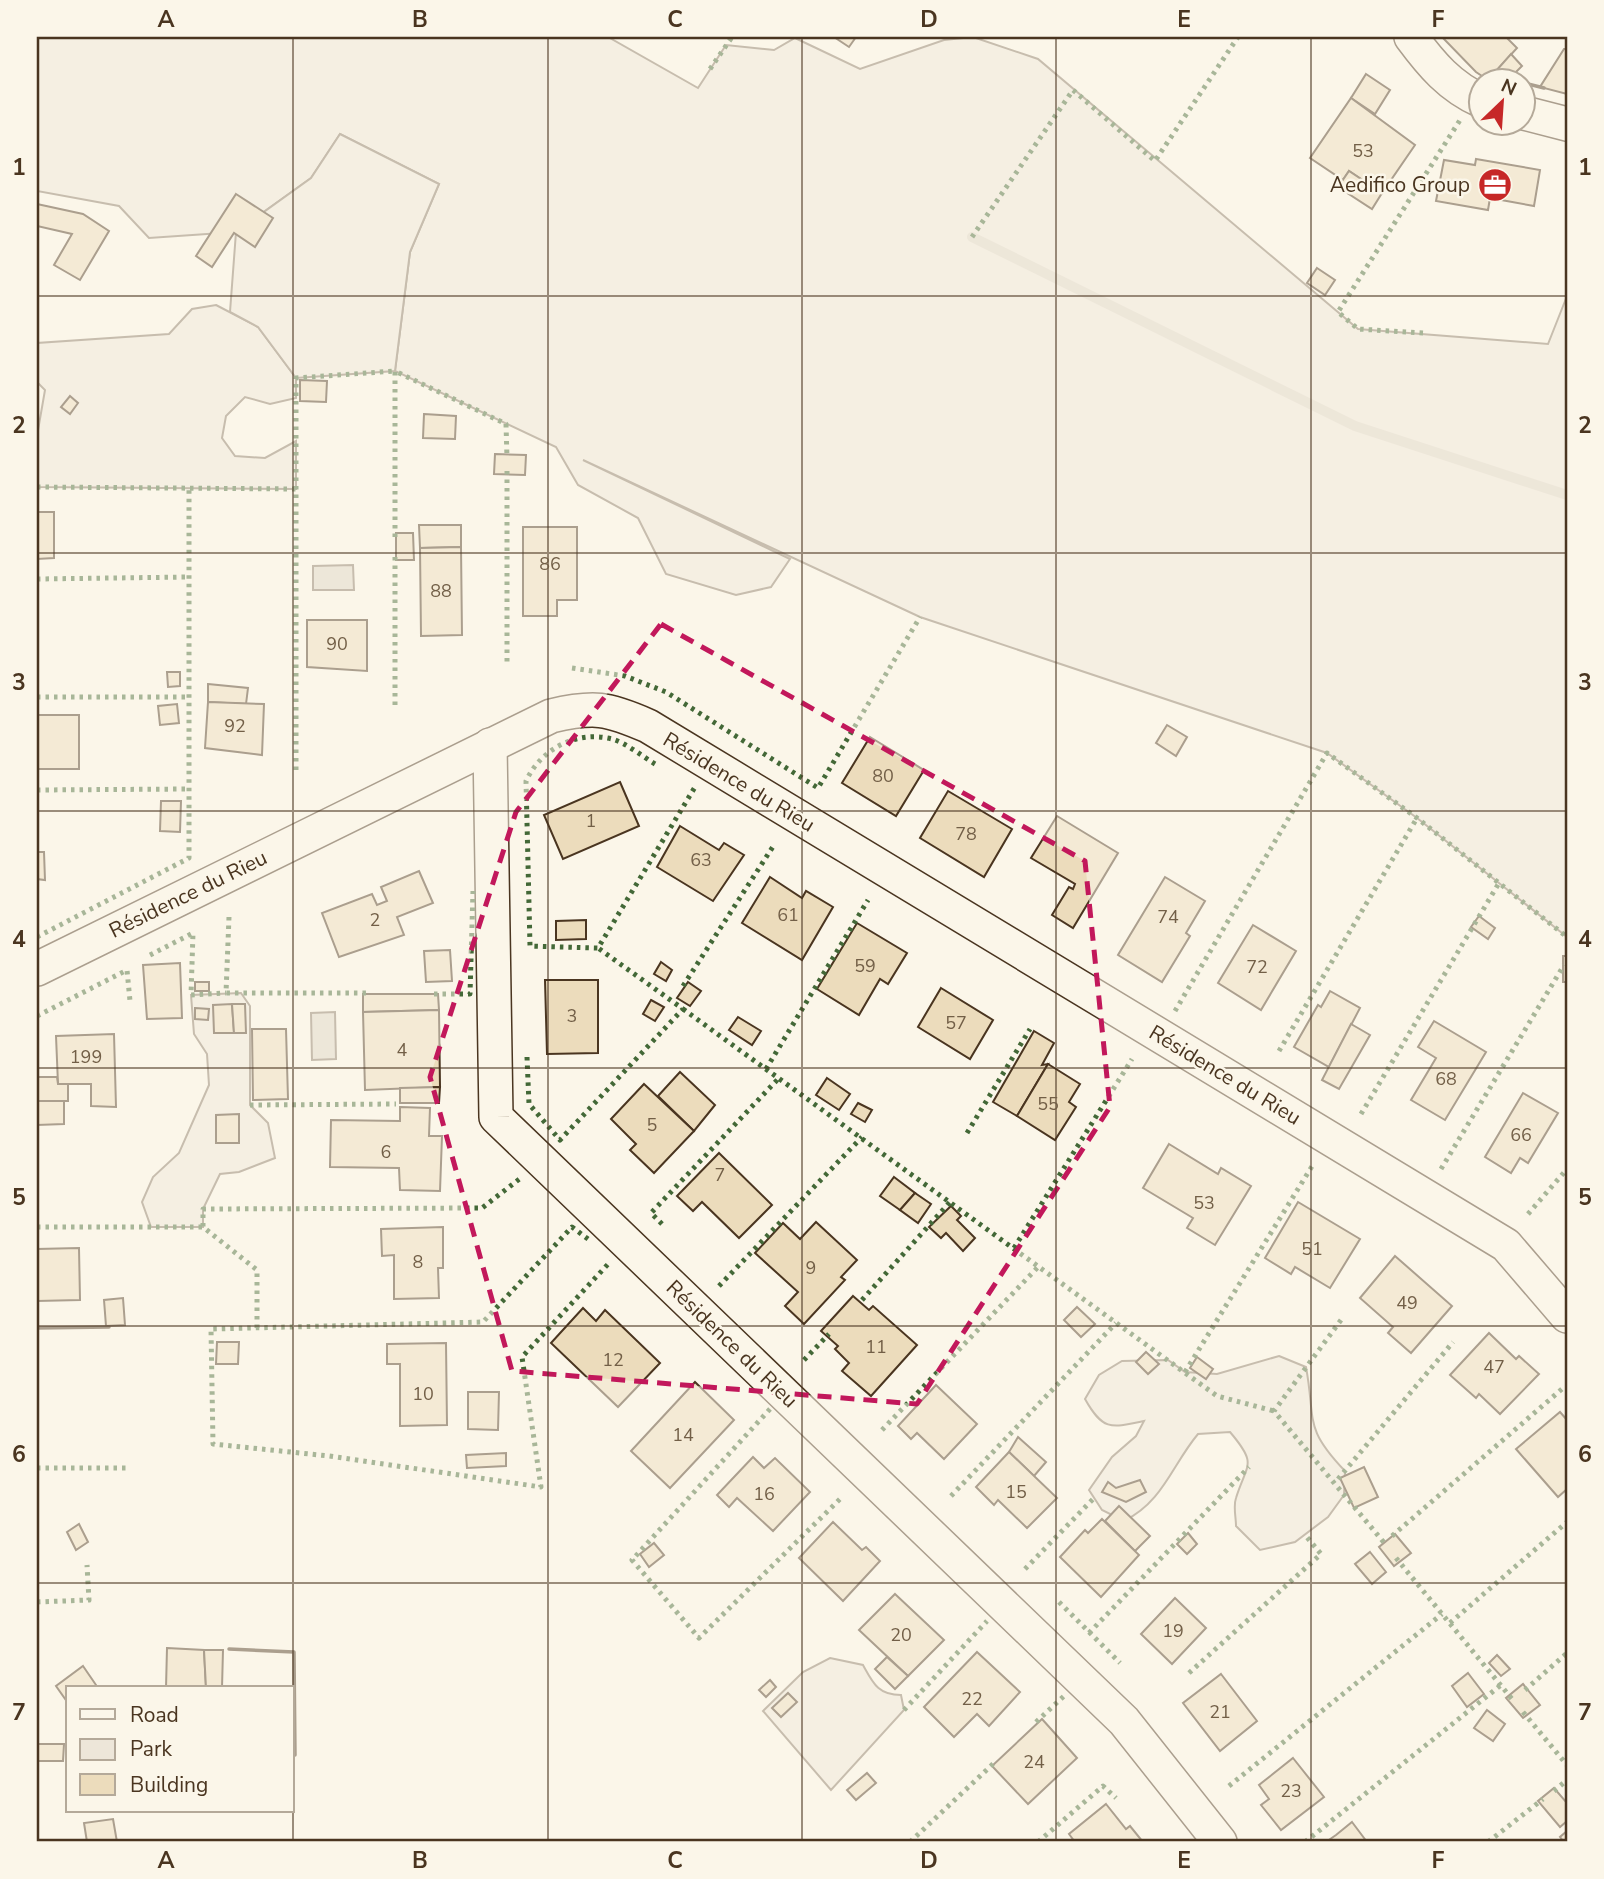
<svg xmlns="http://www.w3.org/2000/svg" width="1604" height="1879" font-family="'Nunito Sans',sans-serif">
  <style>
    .green { fill: #ede6d9; stroke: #887966; stroke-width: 2 }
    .parking { fill: #ede7d9; stroke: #887966; stroke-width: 2 }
    .water { fill: #dcd4c6; stroke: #887966; stroke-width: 2 }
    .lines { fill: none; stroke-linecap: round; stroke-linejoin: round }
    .stream { stroke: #dcd4c6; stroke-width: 10 }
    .building { fill: #ecdcbc; stroke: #4a3520; stroke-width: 2 }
    .minor-casing { stroke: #4a3520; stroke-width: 36 }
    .minor { stroke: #fbf6e9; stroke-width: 33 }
    .hedge { stroke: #436837; stroke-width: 5; stroke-dasharray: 3.5 5; stroke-linecap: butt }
    .wall { stroke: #4a3520; stroke-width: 3.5 }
    .marked { fill: none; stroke: #c2185b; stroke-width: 5; stroke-dasharray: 14 9; stroke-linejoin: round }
    .grid { fill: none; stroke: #4a3520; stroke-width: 2; stroke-opacity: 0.55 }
    .labels { text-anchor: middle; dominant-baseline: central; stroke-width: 5; stroke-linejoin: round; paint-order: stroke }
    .number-label { font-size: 18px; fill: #725f47 }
    .poi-label { font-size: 21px; fill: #4a3520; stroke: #fbf6e9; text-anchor: end }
    .street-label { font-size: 21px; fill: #4a3520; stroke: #fbf6e9 }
    .neatline { fill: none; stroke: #4a3520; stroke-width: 2.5 }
    .grid-label { font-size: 23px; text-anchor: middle; font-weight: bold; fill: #4a3520 }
  </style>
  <rect width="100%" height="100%" fill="#fbf6e9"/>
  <g class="green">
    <path d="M37 37H608L698 88 726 45 774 50 795 38 860 69 944 40 973 37 1038 59 1358 329 1548 344 1567 296V937L1417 818 1327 753 920 617 583 460 790 559 771 587 736 595 666 574 638 518 578 485 556 447 395 371 410 252 439 184 340 134 311 178 236 232 149 238 119 206 37 191Z"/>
    <path d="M216 305 258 327 296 378V398L270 404 245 397 226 416 222 438 235 456 265 458 296 441V489L37 487V436L45 390 37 382V343L169 334 192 309Z"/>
    <path d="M241 993 250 1006V1105L268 1123 275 1158 239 1172 220 1174 203 1209V1227H151L142 1202 153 1177 179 1153 209 1085 207 1054 194 1034 191 995Z"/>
    <path d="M1279 1356 1306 1367C1316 1421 1303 1427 1345 1471L1344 1495 1328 1517 1295 1542 1260 1550 1236 1526C1236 1517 1233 1506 1236 1498 1247 1463 1258 1465 1230 1432L1198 1434C1172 1465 1163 1502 1124 1521L1102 1510 1089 1490 1112 1457 1136 1436 1144 1421C1111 1428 1103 1431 1085 1399L1099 1375 1122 1361 1168 1360 1185 1372 1217 1374Z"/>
    <path d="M830 1658 863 1665C873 1683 878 1695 901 1695L904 1710 831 1790 763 1711 803 1672Z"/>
  </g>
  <path class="parking" d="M340 134 439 184 410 252 395 371 296 378 258 327 230 312 236 232 311 178Z"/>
  <g class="water">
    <path d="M353 565 354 590H313V566Z"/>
    <path d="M335 1012 336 1059 312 1060 311 1013Z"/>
  </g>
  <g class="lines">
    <path class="stream" d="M972 237 1355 426 1567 495"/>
  </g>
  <g class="building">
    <path d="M834 37H856L849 47Z"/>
    <path d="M1442 37H1506L1517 48 1488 80 1476 72Z"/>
    <path d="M1564 49H1567V94L1540 87Z"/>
    <path d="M1511 54 1522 66 1508 80H1488Z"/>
    <path d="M1366 74 1390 90 1375 114 1351 98Z"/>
    <path d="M1351 98 1415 145 1382 193 1349 171 1343 180 1310 158Z"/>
    <path d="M1476 159 1540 170 1534 206 1490 198 1488 210 1436 201 1444 160 1475 165Z"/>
    <path d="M1349 171 1382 193 1372 209 1338 187Z"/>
    <path d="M236 194 273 218 255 247 234 233 212 267 196 256Z"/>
    <path d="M37 204 83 214 109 231 80 280 54 265 72 234 37 226Z"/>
    <path d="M1317 268 1335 280 1325 295 1307 283Z"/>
    <path d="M300 380 327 381 326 402 300 401Z"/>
    <path d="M70 396 78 403 70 414 61 407Z"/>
    <path d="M424 414 456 416 455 439 423 438Z"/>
    <path d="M495 454 526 455 525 475 494 474Z"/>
    <path d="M37 512H54V558L37 559Z"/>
    <path d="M419 525H461V547L420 548Z"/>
    <path d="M523 527H577V600H557V616H523Z"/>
    <path d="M396 533H413L414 560H396Z"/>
    <path d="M461 547 462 635 421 636 420 548Z"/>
    <path d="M307 620H367V671L307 667Z"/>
    <path d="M167 672H180V686L168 687Z"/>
    <path d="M208 684 248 688 246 704 208 702Z"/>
    <path d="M208 702 264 704 262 755 205 748Z"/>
    <path d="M177 704 179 723 160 725 158 706Z"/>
    <rect x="37" y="715" width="42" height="54"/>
    <path d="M1167 725 1187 737 1176 756 1156 743Z"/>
    <path d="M870 737 924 770 896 816 842 783Z"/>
    <path d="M620 782 639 826 563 859 544 815Z"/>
    <path d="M948 791 1012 829 984 877 920 838Z"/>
    <path d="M161 801H181L180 832 160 831Z"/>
    <path d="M1057 816 1118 853 1073 928 1052 915 1069 887 1073 889 1075 884 1031 858Z"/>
    <path d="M680 826 719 850 724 843 744 855 713 901 657 867Z"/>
    <path d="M37 852H44L45 880 37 879Z"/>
    <path d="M419 871 433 903 397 917 404 935 339 957 322 913 372 894 377 905 387 901 381 887Z"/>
    <path d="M770 877 802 898 806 891 833 907 802 960 742 923Z"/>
    <path d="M1165 877 1205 901 1186 933 1190 936 1162 982 1118 955Z"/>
    <path d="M1479 916 1495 928 1488 939 1471 927Z"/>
    <path d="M586 920V939L556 940V921Z"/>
    <path d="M857 923 907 953 888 984 880 979 859 1015 817 989Z"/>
    <path d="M1253 925 1296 951 1261 1010 1218 983Z"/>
    <path d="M450 950 452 981 426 982 424 951Z"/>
    <rect x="1563" y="956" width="4" height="26"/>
    <path d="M661 962 672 970 666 981 654 974Z"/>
    <path d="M180 963 182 1018 147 1019 143 965Z"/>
    <path d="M545 980H598V1053L547 1054Z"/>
    <rect x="195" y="982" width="14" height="9"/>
    <path d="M688 982 701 991 690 1006 677 998Z"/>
    <path d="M941 988 993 1020 970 1059 918 1027Z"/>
    <path d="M1330 991 1360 1008 1329 1067 1294 1047 1318 1005 1321 1007Z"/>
    <path d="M363 994H438L439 1010 363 1012Z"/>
    <path d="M651 1000 664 1007 655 1021 643 1014Z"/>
    <path d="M232 1004 234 1033H214L213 1005Z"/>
    <path d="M232 1004H245L246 1033H234Z"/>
    <path d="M195 1008 209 1009 208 1020 195 1019Z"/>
    <path d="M439 1010 440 1087 365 1090 363 1012Z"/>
    <path d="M738 1017 761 1031 752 1045 729 1030Z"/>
    <path d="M1434 1021 1486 1052 1445 1120 1411 1100 1436 1058 1418 1047Z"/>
    <path d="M1351 1024 1370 1035 1339 1089 1322 1080Z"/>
    <path d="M252 1029H286L288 1099 253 1100Z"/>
    <path d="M1034 1031 1054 1043 1042 1065 1048 1064 1017 1116 993 1102Z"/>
    <path d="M114 1034 116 1107 91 1106V1084H58L56 1036Z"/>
    <path d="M1048 1064 1080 1084 1069 1102 1076 1107 1055 1140 1017 1116Z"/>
    <path d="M680 1072 715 1105 694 1131 658 1096Z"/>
    <path d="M37 1077H57L58 1084H68V1101H37Z"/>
    <path d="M827 1078 850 1094 839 1110 816 1095Z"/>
    <path d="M644 1084 694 1131 654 1173 630 1150 636 1144 611 1119Z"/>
    <path d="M440 1087 439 1103H400V1088Z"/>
    <path d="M1523 1093 1558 1113 1528 1163 1520 1158 1511 1173 1485 1157Z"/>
    <path d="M37 1101H64V1124L37 1125Z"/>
    <path d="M858 1103 872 1110 865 1122 851 1114Z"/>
    <path d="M400 1107 430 1108 429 1136H442L440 1191 400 1190 399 1168 330 1167 331 1120 400 1121Z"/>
    <path d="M239 1114V1143H216V1115Z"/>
    <path d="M1169 1144 1218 1174 1221 1168 1251 1186 1215 1245 1187 1228 1193 1218 1143 1188Z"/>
    <path d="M719 1153 772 1205 739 1238 702 1202 693 1211 677 1196Z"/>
    <path d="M894 1177 915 1193 900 1210 880 1196Z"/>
    <path d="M915 1193 931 1204 918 1223 900 1210Z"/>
    <path d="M1298 1202 1360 1239 1330 1288 1295 1267 1291 1274 1265 1258Z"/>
    <path d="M951 1206 961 1216 957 1220 975 1238 963 1251 946 1233 941 1238 929 1227Z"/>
    <path d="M816 1222 857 1260 841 1277 845 1280 804 1324 785 1306 798 1292 755 1253 783 1223 800 1239Z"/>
    <path d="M443 1227V1268H438L439 1298 394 1299V1255L382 1256 381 1229Z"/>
    <path d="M79 1248 80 1300 37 1301V1249Z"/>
    <path d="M1395 1256 1452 1306 1411 1353 1388 1333 1393 1327 1360 1298Z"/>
    <path d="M853 1296 869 1310 873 1306 917 1345 871 1396 842 1371 849 1363 835 1349 838 1346 821 1331Z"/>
    <path d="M123 1298 125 1325 106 1326 104 1300Z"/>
    <path d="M1077 1307 1095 1324 1081 1337 1064 1320Z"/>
    <path d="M583 1308 596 1321 605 1310 660 1363 618 1407 551 1343Z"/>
    <path d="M1489 1333 1516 1359 1519 1356 1539 1374 1500 1414 1479 1394 1476 1398 1450 1375Z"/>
    <path d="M217 1342H239L238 1364H216Z"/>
    <path d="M446 1343 447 1425 400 1426V1364H387V1344Z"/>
    <path d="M1146 1352 1159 1364 1148 1374 1136 1362Z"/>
    <path d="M1197 1357 1213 1369 1206 1379 1190 1368Z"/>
    <path d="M695 1382 734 1420 670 1488 631 1451Z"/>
    <path d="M936 1385 977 1424 944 1459 917 1433 911 1439 898 1426Z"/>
    <path d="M468 1392H499L498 1430 468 1429Z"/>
    <path d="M1560 1412 1567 1420V1489L1558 1497 1516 1449Z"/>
    <path d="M1018 1437 1046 1462 1034 1476 1009 1452Z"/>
    <path d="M1009 1452 1057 1498 1027 1528 998 1500 994 1505 976 1487Z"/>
    <path d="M506 1453V1466L467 1468 466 1455Z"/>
    <path d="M753 1457 764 1468 775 1458 810 1492 773 1531 737 1498 729 1507 717 1495Z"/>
    <path d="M1364 1467 1378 1497 1354 1508 1340 1478Z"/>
    <path d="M1140 1480 1146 1492 1126 1502 1102 1492 1108 1482 1116 1488Z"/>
    <path d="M1119 1506 1150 1536 1135 1551 1105 1521Z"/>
    <path d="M1102 1519 1139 1555 1101 1597 1060 1557 1085 1530 1088 1533Z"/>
    <path d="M833 1522 862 1550 866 1547 880 1561 843 1601 799 1558Z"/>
    <path d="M79 1524 88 1542 76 1550 67 1532Z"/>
    <path d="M1188 1533 1197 1544 1187 1554 1177 1544Z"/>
    <path d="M1395 1534 1411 1553 1394 1566 1379 1547Z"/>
    <path d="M654 1543 664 1555 649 1567 640 1554Z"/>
    <path d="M1370 1552 1386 1572 1372 1584 1355 1564Z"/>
    <path d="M895 1594 944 1640 908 1676 859 1630Z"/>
    <path d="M1175 1598 1206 1628 1172 1664 1141 1634Z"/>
    <path d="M167 1648 204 1650 206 1688H166Z"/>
    <path d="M204 1650H223L222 1688H206Z"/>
    <path d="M977 1652 1020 1692 989 1726 977 1714 954 1737 924 1707Z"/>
    <path d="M1497 1655 1510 1669 1501 1676 1489 1663Z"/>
    <path d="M887 1657 908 1676 895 1689 875 1669Z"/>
    <path d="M83 1666 96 1685 92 1688H68V1703L56 1686Z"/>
    <path d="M1468 1673 1484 1694 1467 1707 1452 1686Z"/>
    <path d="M1221 1674 1257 1721 1220 1751 1183 1703Z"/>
    <path d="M770 1680 776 1687 766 1697 759 1690Z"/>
    <path d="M1523 1684 1540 1705 1523 1718 1506 1698Z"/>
    <path d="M788 1693 797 1702 781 1717 772 1708Z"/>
    <path d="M1487 1710 1505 1724 1493 1741 1474 1728Z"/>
    <path d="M1042 1719 1077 1758 1028 1804 992 1766Z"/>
    <path d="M37 1744H64L63 1761H37Z"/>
    <path d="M1293 1758 1324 1797 1281 1830 1261 1805 1269 1799 1259 1785Z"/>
    <path d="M867 1773 876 1783 856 1800 847 1790Z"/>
    <path d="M1554 1788 1567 1803V1821L1560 1827 1538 1801Z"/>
    <path d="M1106 1804 1126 1829 1130 1826 1143 1842H1075L1069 1834Z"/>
    <path d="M113 1819 117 1842H87L84 1823Z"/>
    <path d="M1352 1822 1367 1842H1326L1336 1835Z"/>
    <path d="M1567 1831V1842H1564L1560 1837Z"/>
  </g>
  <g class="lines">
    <g class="minor-casing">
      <g id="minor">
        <path d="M1411 37C1431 64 1450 87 1482 101"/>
        <path d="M1524 113 1567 124"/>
        <path d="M490 745 496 1117 1124 1721 1220 1842"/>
        <path d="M37 969 551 716C594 706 607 708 648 726L1506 1245 1567 1316"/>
      </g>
    </g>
    <use href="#minor" class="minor"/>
    <g class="hedge">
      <path d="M710 69 732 37"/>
      <path d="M972 237 1073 90 1155 161 1238 37"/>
      <path d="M1423 333 1358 329 1338 312 1462 117"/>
      <path d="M507 471V662"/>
      <path d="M37 487 296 489"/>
      <path d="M395 537V371L506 424 507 458"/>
      <path d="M395 557V705"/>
      <path d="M37 579 189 577"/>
      <path d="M572 668 625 676 666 692 818 788 920 617"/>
      <path d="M37 697H189"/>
      <path d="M655 764C642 756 626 743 612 739 576 730 541 749 526 781L530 946 598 948 695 787"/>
      <path d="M296 770V378L395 371"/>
      <path d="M37 790 189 789"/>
      <path d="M229 917 226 993H368"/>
      <path d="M37 937 189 858V488"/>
      <path d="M150 955 193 933 191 995 226 993"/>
      <path d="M683 986 774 845"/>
      <path d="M434 994H470L473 891"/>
      <path d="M683 1009 1217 1396 1274 1411"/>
      <path d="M1175 1011 1327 753 1417 818 1567 937"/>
      <path d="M37 1016 127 970 130 1001"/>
      <path d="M1279 1051 1417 818"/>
      <path d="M527 1057 529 1104 560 1140 683 1009 598 948"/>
      <path d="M766 1069 868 900"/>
      <path d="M250 1105 396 1104"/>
      <path d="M1361 1114 1499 883"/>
      <path d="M967 1133 1030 1029"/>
      <path d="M1441 1169 1564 965"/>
      <path d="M1528 1214 1567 1169"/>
      <path d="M662 1224 651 1213 779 1078"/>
      <path d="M37 1227H203"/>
      <path d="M588 1239 572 1227 483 1322 211 1329 213 1444 329 1456 541 1487 522 1357 610 1262"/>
      <path d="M1014 1248 1132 1059"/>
      <path d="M719 1286 862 1137"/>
      <path d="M862 1300 950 1202"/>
      <path d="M1341 1320 1274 1411 1386 1545"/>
      <path d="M257 1328V1270L203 1227V1209L482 1208 522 1177"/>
      <path d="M804 1360 829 1334"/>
      <path d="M1185 1372 1314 1163"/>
      <path d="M770 1409 632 1560 699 1638 840 1499"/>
      <path d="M882 1430 1039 1266"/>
      <path d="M37 1468H129"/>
      <path d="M1338 1479 1453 1342"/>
      <path d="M951 1496 1116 1323"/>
      <path d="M1392 1536 1562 1389"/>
      <path d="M1396 1558 1512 1699"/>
      <path d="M1025 1569 1094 1498"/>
      <path d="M37 1602 89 1600 87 1565"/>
      <path d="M1059 1602 1120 1663"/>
      <path d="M1450 1623 1567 1522"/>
      <path d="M1089 1633 1249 1467"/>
      <path d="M1189 1673 1321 1554 1305 1535"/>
      <path d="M1525 1690 1567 1653"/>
      <path d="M904 1710 987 1621"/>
      <path d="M1523 1712 1567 1765"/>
      <path d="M1036 1722 1064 1696"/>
      <path d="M1229 1786 1442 1614"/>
      <path d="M1554 1791 1567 1780"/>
      <path d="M910 1842 994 1763"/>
      <path d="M1038 1842 1103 1786 1116 1798"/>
      <path d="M1305 1842 1501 1685"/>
      <path d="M1488 1842 1543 1799"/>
    </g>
    <g class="wall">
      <path d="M1524 83 1544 88"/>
      <path d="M37 1328 109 1327"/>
      <path d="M229 1649 294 1652 295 1755"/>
    </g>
  </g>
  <path d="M0 0H1604V1879H0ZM661 624 1085 861 1110 1107 917 1404 512 1371 430 1077 516 812Z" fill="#fbf6e9" fill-opacity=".55" fill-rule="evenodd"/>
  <path class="marked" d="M661 624 1085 861 1110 1107 917 1404 512 1371 430 1077 516 812Z"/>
  <path class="grid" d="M293 37V1842M548 37V1842M802 37V1842M1056 37V1842M1311 37V1842M37 296H1567M37 553H1567M37 811H1567M37 1068H1567M37 1326H1567M37 1583H1567"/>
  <defs>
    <g id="office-disc" transform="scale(1.75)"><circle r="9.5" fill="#c62828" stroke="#fbf6e9"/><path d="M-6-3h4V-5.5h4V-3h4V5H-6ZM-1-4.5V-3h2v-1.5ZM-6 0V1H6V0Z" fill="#fff"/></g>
  </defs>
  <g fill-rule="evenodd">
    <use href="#office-disc" x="1495" y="185"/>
  </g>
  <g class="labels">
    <g class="number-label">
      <text x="1363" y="151">53</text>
      <text x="550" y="564">86</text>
      <text x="441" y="591">88</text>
      <text x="337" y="644">90</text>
      <text x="235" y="726">92</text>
      <text x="883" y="776">80</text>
      <text x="591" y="821">1</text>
      <text x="966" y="834">78</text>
      <text x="701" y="860">63</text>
      <text x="788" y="915">61</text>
      <text x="1168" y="917">74</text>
      <text x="375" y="920">2</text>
      <text x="865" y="966">59</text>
      <text x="1257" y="967">72</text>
      <text x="572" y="1016">3</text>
      <text x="956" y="1023">57</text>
      <text x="402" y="1050">4</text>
      <text x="86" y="1057">199</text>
      <text x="1446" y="1079">68</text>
      <text x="1048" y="1104">55</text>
      <text x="652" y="1125">5</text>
      <text x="1521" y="1135">66</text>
      <text x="386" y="1152">6</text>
      <text x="720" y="1175">7</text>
      <text x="1204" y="1203">53</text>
      <text x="1312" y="1249">51</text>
      <text x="418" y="1262">8</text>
      <text x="811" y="1268">9</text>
      <text x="1407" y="1303">49</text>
      <text x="876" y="1347">11</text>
      <text x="613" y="1360">12</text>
      <text x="1494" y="1367">47</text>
      <text x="423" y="1394">10</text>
      <text x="683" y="1435">14</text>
      <text x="1016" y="1492">15</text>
      <text x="764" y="1494">16</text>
      <text x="1173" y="1631">19</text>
      <text x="901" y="1635">20</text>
      <text x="972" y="1699">22</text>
      <text x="1220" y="1712">21</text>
      <text x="1034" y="1762">24</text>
      <text x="1291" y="1791">23</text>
    </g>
    <g class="poi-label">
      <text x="1470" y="185">Aedifico Group</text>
    </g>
    <g class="street-label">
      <text transform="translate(739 782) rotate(31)">Résidence du Rieu</text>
      <text transform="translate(188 894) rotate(-26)">Résidence du Rieu</text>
      <text transform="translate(1225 1075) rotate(31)">Résidence du Rieu</text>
      <text transform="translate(732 1344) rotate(44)">Résidence du Rieu</text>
    </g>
  </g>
  <rect width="1604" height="1879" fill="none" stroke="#fbf6e9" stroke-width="77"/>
  <rect x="66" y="1686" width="228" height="126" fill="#fbf6e9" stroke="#b4a999" stroke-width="2"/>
  <rect x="80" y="1709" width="35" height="10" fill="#fbf6e9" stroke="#b4a999" stroke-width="2"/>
  <text x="130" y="1722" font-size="21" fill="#4a3520">Road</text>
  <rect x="80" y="1739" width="35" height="21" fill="#ede6d9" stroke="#b4a999" stroke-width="2"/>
  <text x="130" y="1756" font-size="21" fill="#4a3520">Park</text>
  <rect x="80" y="1774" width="35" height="21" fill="#ecdcbc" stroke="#b4a999" stroke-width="2"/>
  <text x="130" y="1792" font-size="21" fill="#4a3520">Building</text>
  <g transform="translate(1502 102) rotate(25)"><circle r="33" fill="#fbf6e9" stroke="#b4a999" stroke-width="2"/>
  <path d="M0-5L12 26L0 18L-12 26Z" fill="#c62828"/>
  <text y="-10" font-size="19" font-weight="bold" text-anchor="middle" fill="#4a3520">N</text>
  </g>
  <rect x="38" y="38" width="1528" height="1802" class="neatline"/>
  <g class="grid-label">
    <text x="166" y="27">A</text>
    <text x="420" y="27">B</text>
    <text x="675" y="27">C</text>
    <text x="929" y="27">D</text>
    <text x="1184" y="27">E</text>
    <text x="1438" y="27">F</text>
    <text x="19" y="175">1</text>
    <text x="1585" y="175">1</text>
    <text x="19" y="433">2</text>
    <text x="1585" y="433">2</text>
    <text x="19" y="690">3</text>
    <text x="1585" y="690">3</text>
    <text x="19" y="947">4</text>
    <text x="1585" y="947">4</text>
    <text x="19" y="1205">5</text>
    <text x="1585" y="1205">5</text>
    <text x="19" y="1462">6</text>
    <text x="1585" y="1462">6</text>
    <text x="19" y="1720">7</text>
    <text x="1585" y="1720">7</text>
    <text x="166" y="1868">A</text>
    <text x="420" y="1868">B</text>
    <text x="675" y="1868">C</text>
    <text x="929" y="1868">D</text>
    <text x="1184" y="1868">E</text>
    <text x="1438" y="1868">F</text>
  </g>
</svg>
